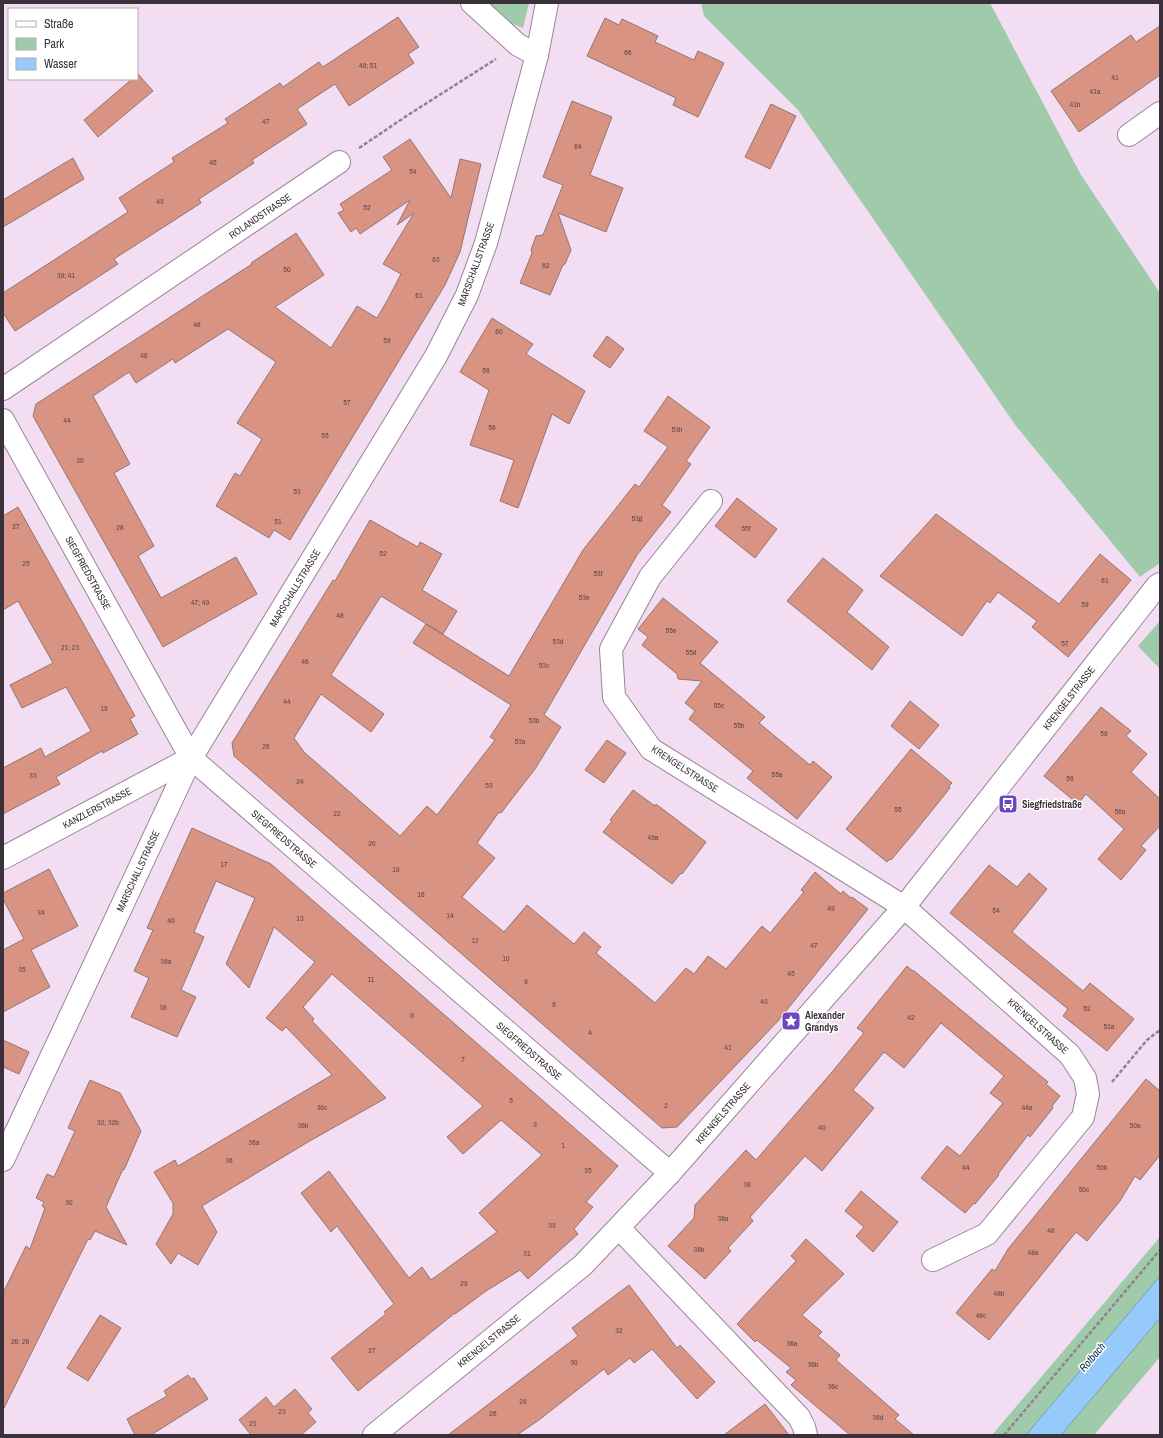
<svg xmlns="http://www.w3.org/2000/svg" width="1163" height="1438" font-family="'Archivo Narrow',sans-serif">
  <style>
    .green { fill: #a0cbaa }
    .water { fill: #95cafa; stroke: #7a9cc0 }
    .building { fill: #d89382; stroke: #93766f }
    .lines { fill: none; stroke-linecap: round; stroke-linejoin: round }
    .minor-casing { stroke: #998599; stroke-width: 24 }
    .path { stroke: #918190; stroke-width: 2.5; stroke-dasharray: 4 2; stroke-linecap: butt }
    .minor { stroke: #fff; stroke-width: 22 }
    .labels { text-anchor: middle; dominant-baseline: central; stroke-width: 3; stroke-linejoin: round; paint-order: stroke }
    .number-label { font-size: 8px; fill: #624a4c }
    .street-label { font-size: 10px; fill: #3a313a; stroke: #fff }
    .poi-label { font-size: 10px; font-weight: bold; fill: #3a313a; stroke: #fff; text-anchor: start }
    .water-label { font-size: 11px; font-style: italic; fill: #032c4b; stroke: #fff }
  </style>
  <rect width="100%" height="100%" fill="#f3ddf2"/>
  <g class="green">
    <path d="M484 3H529L523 28 503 20Z"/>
    <path d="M701 3H990L1081 175 1160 293V563L1140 577 1016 426 798 110 704 16Z"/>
    <path d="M1160 621V669L1138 646Z"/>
    <path d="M1160 1237V1357L1094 1435H992Z"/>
  </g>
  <path class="water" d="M1160 1276V1318L1061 1435H1026Z"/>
  <g class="building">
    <path d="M398 17 419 47 408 54 414 63 349 106 335 84 297 109 307 124 252 160 254 163 199 199 201 203 114 259 118 264 15 331 3 313V293L128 212 119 198 174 162 172 158 228 123 225 119 280 83 283 87 319 62 323 67Z"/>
    <path d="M605 18 619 25 622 19 658 36 655 42 694 60 698 51 724 63 698 117 673 105 676 98 587 56Z"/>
    <path d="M1160 26V75L1079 132 1051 91 1131 35 1136 42Z"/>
    <path d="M138 74 153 91 98 137 84 120 132 79H137Z"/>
    <path d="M572 101 612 117 590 175 623 188 606 232 558 213 571 250 565 264 563 265 550 295 520 283 532 253 531 250 536 236 543 235 563 185 543 177Z"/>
    <path d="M771 104 796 116 770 169 745 157Z"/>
    <path d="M410 139 451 198 460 159 481 164 460 252 445 285 290 540 274 530 269 538 216 506 235 473 240 476 262 439 237 423 276 362 228 329 175 363 173 359 136 383 129 372 93 396 130 464 114 473 154 546 138 556 161 598 236 557 257 594 163 647 33 416 36 404 252 264 251 263 296 233 324 275 275 307 331 348 357 306 377 318 388 299 401 274 383 264 414 213 397 225 410 200 360 234 356 228 351 232 338 213 344 210 340 204 392 170 383 157Z"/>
    <path d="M73 158 84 179 3 227V200Z"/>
    <path d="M492 318 533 344 526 354 585 391 569 424 552 414 518 508 500 501 514 460 470 445 489 390 460 372Z"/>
    <path d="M607 336 624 349 610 368 593 356Z"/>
    <path d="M668 396 710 427 686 461 691 464 662 505 671 512 637 555 544 715 561 727 535 769 501 813 499 812 477 843 495 858 462 897 504 932 527 905 574 944 584 932 601 947 596 953 655 1003 686 968 694 974 708 956 726 969 762 926 770 933 804 892 801 890 815 872 841 894 843 891 851 898 852 897 868 909 778 1021 677 1127 662 1128 234 756 232 743 333 580 335 581 370 520 418 547 420 542 442 554 422 590 457 611 443 634 381 596 331 675 384 714 371 732 321 694 294 738 304 752 400 836 427 806 437 815 495 740 490 737 511 705 413 643 426 624 509 676 583 550 635 484 639 487 668 447 644 431Z"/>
    <path d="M737 498 777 529 755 558 715 526Z"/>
    <path d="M18 507 135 716 130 719 138 734 103 753 102 751 56 777 60 784 3 814V768L41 748 45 757 91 731 66 687 22 708 10 685 53 663 18 601 3 610V516Z"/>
    <path d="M936 514 1059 604 1100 554 1131 580 1068 657 1032 627 1037 621 998 592 990 603 987 601 962 636 880 576Z"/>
    <path d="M823 558 863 590 847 612 889 647 872 670 787 601Z"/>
    <path d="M663 598 718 642 700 663 765 717 759 723 810 765 813 761 832 777 797 819 747 778 753 771 689 719 695 711 685 703 702 681 678 679 677 674 642 645 648 637 638 629Z"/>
    <path d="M910 701 939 725 919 749 891 726Z"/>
    <path d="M1101 707 1131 731 1126 736 1147 754 1131 772 1160 799V826L1141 846 1146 850 1121 880 1098 859 1124 829 1086 794 1078 804 1044 776Z"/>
    <path d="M607 740 626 753 604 783 585 770Z"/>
    <path d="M911 749 952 783 949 786 950 788 913 834 891 860 890 859 887 862 846 829Z"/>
    <path d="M633 790 655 806 656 804 706 842 682 874 681 873 672 884 603 832 612 821 610 820Z"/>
    <path d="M192 828 271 864 618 1166 586 1202 593 1207 574 1229 578 1234 528 1279 520 1270 486 1291 455 1314V1313L358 1391 331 1358 386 1314 384 1312 394 1304 337 1226 331 1232 301 1193 329 1171 409 1278 422 1267 431 1280 497 1232 479 1213 542 1155 501 1120 463 1154 447 1137 483 1106 332 974 303 1007 314 1019 312 1021 386 1098 308 1142 202 1206 217 1232 198 1265 178 1253 171 1264 156 1244 173 1214V1203L154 1172 175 1160 178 1166 332 1075 286 1027 282 1031 266 1018 315 962 274 927 249 988 226 964 255 898 216 881 194 932 204 937 181 990 196 997 177 1037 131 1017 149 978 134 971 153 930 147 928Z"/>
    <path d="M989 865 1017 887 1029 873 1047 889 1012 932 1083 991 1090 983 1134 1019 1107 1051 1063 1016 1068 1009 950 913Z"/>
    <path d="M49 869 78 926 31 950 50 987 3 1012V950L24 939 3 899V893Z"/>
    <path d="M907 966 913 971V970L1048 1082 1046 1084 1060 1096 1052 1106 1053 1108 1030 1137 1028 1135 998 1174 999 1175 975 1204 974 1203 965 1213 921 1178 947 1146 960 1156 1003 1103 990 1093 1004 1076 941 1023 904 1068 884 1052 853 1090 874 1108 822 1171 805 1156 750 1217 753 1221 728 1248 731 1251 705 1279 668 1246 694 1218 695 1205 746 1150 756 1160 832 1072 863 1034V1032L857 1028Z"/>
    <path d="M3 1040 29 1052 19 1074 3 1067Z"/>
    <path d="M1146 1079 1160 1091V1155L1140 1180 1135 1176 1120 1201 1087 1241 1076 1232 989 1340 956 1313 992 1269 995 1271 1008 1249Z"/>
    <path d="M90 1080 120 1093 141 1131 124 1170 123 1169 106 1207 127 1245 95 1231 90 1240 88 1239 3 1410V1293L26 1246 30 1249 45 1208 42 1206 44 1202 36 1198 47 1174 54 1177 75 1131 68 1128Z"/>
    <path d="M861 1191 898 1222 873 1252 856 1236 864 1227 845 1211Z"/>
    <path d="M806 1239 844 1274 802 1315 822 1332 818 1336 840 1355 836 1360 899 1415 895 1419 914 1435H850L791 1385 796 1380 786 1372 791 1368 757 1340 755 1342 737 1324 796 1261 791 1256Z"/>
    <path d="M629 1285 677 1348 680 1345 715 1382 697 1399 652 1349 634 1363 630 1358 608 1375 604 1369 539 1420 517 1435H448L578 1336 572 1328Z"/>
    <path d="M100 1315 121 1328 88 1381 67 1368Z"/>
    <path d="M188 1375 191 1379 194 1378 208 1399 151 1435H135L127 1419 167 1396 164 1391Z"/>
    <path d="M295 1389 312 1409 308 1413 316 1422 301 1435H251L239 1420 266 1397 274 1407Z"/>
    <path d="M765 1404 789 1435H724Z"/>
  </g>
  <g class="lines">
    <g class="minor-casing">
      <g id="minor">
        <path d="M472 3 518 45 537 55"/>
        <path d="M1129 135 1160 113"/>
        <path d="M3 389 339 162"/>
        <path d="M3 420 191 758 670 1173"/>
        <path d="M711 501 650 577 611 649 614 697 651 749 904 907 1070 1055 1085 1078 1088 1094 1083 1117 987 1234 933 1260"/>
        <path d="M3 858 191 758"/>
        <path d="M3 1160 191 758 436 356 467 295 486 243 537 55 547 3"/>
        <path d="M619 1228 799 1417 804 1427 806 1435"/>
        <path d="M374 1435 583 1265 670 1173 904 907 1157 586 1160 584"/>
      </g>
    </g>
    <g class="path">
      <path d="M359 148 408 115 496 59"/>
      <path d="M1112 1082 1147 1040 1160 1030"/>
      <path d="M1004 1435 1160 1250"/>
    </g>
    <use href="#minor" class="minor"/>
  </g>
  <defs>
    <g id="bus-square" transform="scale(1)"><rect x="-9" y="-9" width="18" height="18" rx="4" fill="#6b48c0" stroke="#fff"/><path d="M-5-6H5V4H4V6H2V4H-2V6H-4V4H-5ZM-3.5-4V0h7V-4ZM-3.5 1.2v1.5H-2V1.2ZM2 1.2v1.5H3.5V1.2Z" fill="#fff"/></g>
    <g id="sight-square" transform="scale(1)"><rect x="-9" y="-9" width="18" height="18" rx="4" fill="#6b48c0" stroke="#fff"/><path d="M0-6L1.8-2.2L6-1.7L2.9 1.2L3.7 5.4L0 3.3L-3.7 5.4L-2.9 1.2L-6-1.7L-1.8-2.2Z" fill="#fff"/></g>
  </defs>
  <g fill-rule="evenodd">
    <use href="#bus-square" x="1008" y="804"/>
    <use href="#sight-square" x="791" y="1021"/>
  </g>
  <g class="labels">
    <g class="number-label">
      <text x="628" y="52">66</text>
      <text x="368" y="65">49; 51</text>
      <text x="1115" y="77">41</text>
      <text x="1095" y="91">41a</text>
      <text x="1075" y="104">41b</text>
      <text x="266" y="121">47</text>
      <text x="578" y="146">64</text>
      <text x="213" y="162">45</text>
      <text x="413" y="171">54</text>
      <text x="160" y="201">43</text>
      <text x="367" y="207">52</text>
      <text x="436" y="259">63</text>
      <text x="546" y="265">62</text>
      <text x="287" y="269">50</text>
      <text x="66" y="275">39; 41</text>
      <text x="419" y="295">61</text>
      <text x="197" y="324">48</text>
      <text x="499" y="331">60</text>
      <text x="387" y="340">59</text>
      <text x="144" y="355">46</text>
      <text x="486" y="370">58</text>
      <text x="347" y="402">57</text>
      <text x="67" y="420">44</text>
      <text x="492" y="427">56</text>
      <text x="677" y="429">53h</text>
      <text x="325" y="435">55</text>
      <text x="80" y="460">30</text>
      <text x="297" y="491">53</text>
      <text x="637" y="518">53g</text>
      <text x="278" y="521">51</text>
      <text x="16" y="526">27</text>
      <text x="120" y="527">28</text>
      <text x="746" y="528">55f</text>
      <text x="383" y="553">52</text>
      <text x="26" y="563">25</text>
      <text x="598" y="573">53f</text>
      <text x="1105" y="580">61</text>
      <text x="584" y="597">53e</text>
      <text x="200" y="602">47; 49</text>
      <text x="1085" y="604">59</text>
      <text x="340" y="615">48</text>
      <text x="671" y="630">55e</text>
      <text x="558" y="641">53d</text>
      <text x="1065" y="643">57</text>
      <text x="70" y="647">21; 23</text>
      <text x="691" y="652">55d</text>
      <text x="305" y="661">46</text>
      <text x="544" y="665">53c</text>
      <text x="287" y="701">44</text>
      <text x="719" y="705">55c</text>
      <text x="104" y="708">19</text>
      <text x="534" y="720">53b</text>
      <text x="739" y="725">55b</text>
      <text x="1104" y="733">58</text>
      <text x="520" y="741">53a</text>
      <text x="266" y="746">26</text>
      <text x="777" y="774">55a</text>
      <text x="33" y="775">33</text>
      <text x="1070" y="778">56</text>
      <text x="300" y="781">24</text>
      <text x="489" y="785">53</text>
      <text x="898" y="809">55</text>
      <text x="1120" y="811">56a</text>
      <text x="337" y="813">22</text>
      <text x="653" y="837">49a</text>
      <text x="372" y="843">20</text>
      <text x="224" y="864">17</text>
      <text x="396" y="869">18</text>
      <text x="421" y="894">16</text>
      <text x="831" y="908">49</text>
      <text x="996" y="910">54</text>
      <text x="41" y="912">34</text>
      <text x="450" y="915">14</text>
      <text x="300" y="918">13</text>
      <text x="171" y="920">40</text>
      <text x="475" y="940">12</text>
      <text x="814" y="945">47</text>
      <text x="506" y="958">10</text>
      <text x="166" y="961">38a</text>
      <text x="22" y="969">35</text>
      <text x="791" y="973">45</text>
      <text x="371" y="979">11</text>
      <text x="526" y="981">8</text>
      <text x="764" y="1001">43</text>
      <text x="554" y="1004">6</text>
      <text x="163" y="1007">38</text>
      <text x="1087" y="1008">52</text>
      <text x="412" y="1015">9</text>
      <text x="911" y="1017">42</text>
      <text x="1109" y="1026">52a</text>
      <text x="590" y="1032">4</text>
      <text x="728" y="1047">41</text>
      <text x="463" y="1059">7</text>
      <text x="511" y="1100">5</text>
      <text x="666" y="1105">2</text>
      <text x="322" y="1107">36c</text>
      <text x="1027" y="1107">44a</text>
      <text x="108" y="1122">32; 32b</text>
      <text x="535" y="1124">3</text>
      <text x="303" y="1125">36b</text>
      <text x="1135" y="1125">50a</text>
      <text x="822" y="1127">40</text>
      <text x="254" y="1142">36a</text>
      <text x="563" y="1145">1</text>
      <text x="229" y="1160">36</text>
      <text x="966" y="1167">44</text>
      <text x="1102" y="1167">50b</text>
      <text x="588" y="1170">35</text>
      <text x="747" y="1184">38</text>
      <text x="1084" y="1189">50c</text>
      <text x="69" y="1202">30</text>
      <text x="723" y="1218">38a</text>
      <text x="552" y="1225">33</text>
      <text x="1051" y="1230">48</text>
      <text x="699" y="1249">38b</text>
      <text x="1033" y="1252">48a</text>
      <text x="527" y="1253">31</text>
      <text x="464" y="1283">29</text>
      <text x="999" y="1293">48b</text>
      <text x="981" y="1315">48c</text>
      <text x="619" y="1330">32</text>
      <text x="20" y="1341">26; 28</text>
      <text x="792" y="1343">36a</text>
      <text x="372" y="1350">27</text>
      <text x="574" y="1362">30</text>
      <text x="813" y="1364">36b</text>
      <text x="833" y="1386">36c</text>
      <text x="523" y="1401">28</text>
      <text x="282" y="1411">23</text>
      <text x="493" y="1413">26</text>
      <text x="878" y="1417">36d</text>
      <text x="253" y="1423">21</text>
    </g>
    <g class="street-label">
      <text transform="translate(260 216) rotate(-34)">ROLANDSTRASSE</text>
      <text transform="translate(476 264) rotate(-70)">MARSCHALLSTRASSE</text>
      <text transform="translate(88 573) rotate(61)">SIEGFRIEDSTRASSE</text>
      <text transform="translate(295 588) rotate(-59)">MARSCHALLSTRASSE</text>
      <text transform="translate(1069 698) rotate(-52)">KRENGELSTRASSE</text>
      <text transform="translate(685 769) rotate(33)">KRENGELSTRASSE</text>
      <text transform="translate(97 808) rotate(-28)">KANZLERSTRASSE</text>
      <text transform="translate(284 839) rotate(41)">SIEGFRIEDSTRASSE</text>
      <text transform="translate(138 871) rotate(-65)">MARSCHALLSTRASSE</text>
      <text transform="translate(1038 1026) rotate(42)">KRENGELSTRASSE</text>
      <text transform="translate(529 1051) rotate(41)">SIEGFRIEDSTRASSE</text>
      <text transform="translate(723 1113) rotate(-49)">KRENGELSTRASSE</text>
      <text transform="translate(489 1341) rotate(-39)">KRENGELSTRASSE</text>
    </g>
    <g class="poi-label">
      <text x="1022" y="804">Siegfriedstraße</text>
      <text x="805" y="1015">Alexander<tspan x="805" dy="12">Grandys</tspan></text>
    </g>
    <g class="water-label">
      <text transform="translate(1092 1357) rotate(-50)">Rotbach</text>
    </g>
  </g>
  <rect width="1163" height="1438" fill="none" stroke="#3a313a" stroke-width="8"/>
  <rect x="8" y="8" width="130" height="72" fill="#ffffff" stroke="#b0adb0"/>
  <rect x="16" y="21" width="20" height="6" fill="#ffffff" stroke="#b0adb0"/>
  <text x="44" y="28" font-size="12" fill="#3a313a">Straße</text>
  <rect x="16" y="38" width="20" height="12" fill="#a0cbaa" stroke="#b0adb0"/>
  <text x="44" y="48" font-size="12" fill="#3a313a">Park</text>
  <rect x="16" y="58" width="20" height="12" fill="#95cafa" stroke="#b0adb0"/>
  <text x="44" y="68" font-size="12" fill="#3a313a">Wasser</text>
</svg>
